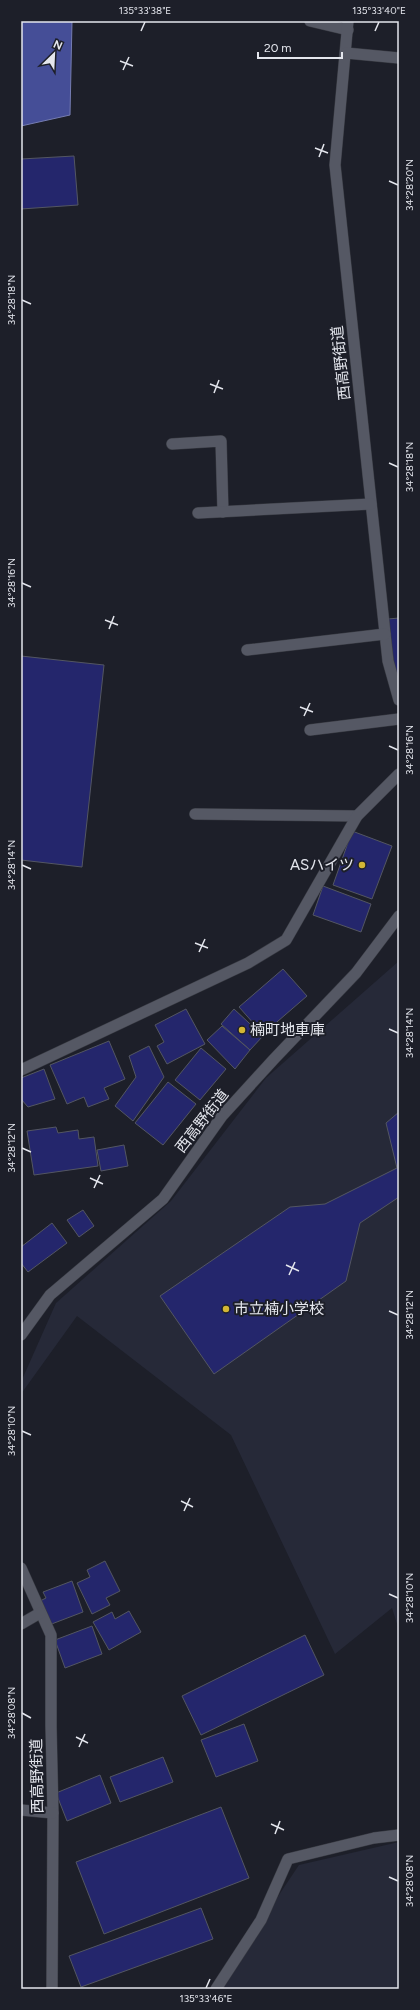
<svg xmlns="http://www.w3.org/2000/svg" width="420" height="2010" font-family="Figtree,'Noto Sans JP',sans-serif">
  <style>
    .built { fill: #262938 }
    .water { fill: #454e97; stroke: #757cb1 }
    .building { fill: #24266c; stroke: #535662 }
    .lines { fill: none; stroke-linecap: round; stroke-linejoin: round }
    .minor-casing { stroke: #383a42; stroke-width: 12 }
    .minor { stroke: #555864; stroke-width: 11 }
    .ticks { fill: none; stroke: #e4e6ed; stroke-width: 1.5 }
    .poi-dot { fill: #d3b635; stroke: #1d1f29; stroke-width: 1.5 }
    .labels { text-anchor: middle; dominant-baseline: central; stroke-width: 4; stroke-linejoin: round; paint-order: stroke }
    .street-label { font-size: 15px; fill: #e4e6ed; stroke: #1d1f29 }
    .poi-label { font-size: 15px; fill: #e4e6ed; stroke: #1d1f29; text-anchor: start }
    .neatline { fill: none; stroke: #e4e6ed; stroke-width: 1.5 }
    .ticks-label { font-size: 10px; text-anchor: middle; fill: #e4e6ed }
  </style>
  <rect width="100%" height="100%" fill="#1d1f29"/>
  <g class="built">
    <path d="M399 961V1630L392 1608 335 1654 231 1435 77 1316 21 1394V1382L56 1303 171 1201 266 1078Z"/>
    <path d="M399 1842V1989H216L299 1865Z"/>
  </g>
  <path class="water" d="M21 21H72L70 115 21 126Z"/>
  <g class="building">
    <path d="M74 156 78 205 21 209V159Z"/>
    <path d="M399 618V682L396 683 388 619Z"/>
    <path d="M21 656 104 665 82 867 21 860Z"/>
    <path d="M352 831 392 846 372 899 333 885Z"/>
    <path d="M323 886 371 904 361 932 313 915Z"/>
    <path d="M283 969 307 996 263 1034 239 1007Z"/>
    <path d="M186 1009 205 1044 167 1064 157 1046 164 1042 155 1025Z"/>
    <path d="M234 1009 263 1036 250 1050 221 1024Z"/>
    <path d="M222 1026 250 1050 235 1069 207 1040Z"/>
    <path d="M109 1041 125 1079 104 1088 109 1099 88 1107 84 1097 67 1104 50 1065Z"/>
    <path d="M149 1046 164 1077 133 1121 115 1106 136 1077 129 1056Z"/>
    <path d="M201 1048 226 1069 200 1100 175 1080Z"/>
    <path d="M44 1069 55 1099 28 1107 21 1099V1078Z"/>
    <path d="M168 1082 196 1104 163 1145 135 1123Z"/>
    <path d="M399 1112V1197L360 1223 346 1281 214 1374 160 1296 290 1207 325 1204 397 1168 386 1123Z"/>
    <path d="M56 1127 58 1133 78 1130 79 1139 94 1137 98 1166 34 1175 27 1131Z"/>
    <path d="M124 1145 128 1166 101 1171 97 1150Z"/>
    <path d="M83 1210 94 1226 79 1237 67 1220Z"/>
    <path d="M52 1223 67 1243 28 1272 21 1263V1247Z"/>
    <path d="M105 1561 120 1591 106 1598 110 1605 92 1614 77 1583 90 1577 87 1570Z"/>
    <path d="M72 1581 83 1612 49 1625 40 1601 46 1598 43 1592Z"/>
    <path d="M129 1611 141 1632 109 1650 93 1622 112 1612 115 1619Z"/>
    <path d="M92 1626 102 1654 65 1668 55 1640Z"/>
    <path d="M305 1635 324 1675 201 1735 182 1696Z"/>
    <path d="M244 1724 258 1761 216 1777 201 1740Z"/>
    <path d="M163 1757 173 1782 120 1802 110 1777Z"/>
    <path d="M100 1775 111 1803 67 1821 56 1793Z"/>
    <path d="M221 1807 249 1878 104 1934 76 1862Z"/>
    <path d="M201 1908 213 1939 81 1987 69 1956Z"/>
  </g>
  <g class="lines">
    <g class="minor-casing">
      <g id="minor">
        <path d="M310 21 348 30"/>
        <path d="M348 21 335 165 388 661 399 700"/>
        <path d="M346 53 399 58"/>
        <path d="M172 444 221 441 223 512"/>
        <path d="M198 513 371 504"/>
        <path d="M247 650 385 634"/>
        <path d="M310 730 399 719"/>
        <path d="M195 814 357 816"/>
        <path d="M21 1070 248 963 286 940 357 816 399 774"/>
        <path d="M21 1335 50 1295 163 1199 222 1116 274 1059 356 973 399 916"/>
        <path d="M21 1568 51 1635V1726L53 1813 52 1989"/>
        <path d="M21 1624 40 1613"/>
        <path d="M21 1810 53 1813"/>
        <path d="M216 1989 261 1920 288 1859 374 1838 399 1835"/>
      </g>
    </g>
    <use href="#minor" class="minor"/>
  </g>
  <path class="ticks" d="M141 31 145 22M375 31 379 22M120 61 133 66M123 70 129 57M315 148 328 153M319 157 324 144M389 181 398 185M22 300 31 304M210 384 223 389M214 393 219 380M389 463 398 467M22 583 31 587M105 620 118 625M109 629 114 616M300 707 313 712M304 716 310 703M389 746 398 750M22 865 31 869M195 943 208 948M199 952 205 939M389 1029 398 1033M22 1148 31 1152M90 1178 103 1184M94 1188 100 1175M286 1265 299 1271M289 1275 295 1262M389 1311 398 1315M22 1431 31 1435M181 1501 193 1507M184 1511 190 1498M389 1594 398 1598M22 1713 31 1718M76 1737 88 1743M79 1747 85 1734M271 1824 284 1830M275 1834 280 1821M389 1877 398 1881M206 1988 210 1979"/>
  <g class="poi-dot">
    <circle cx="362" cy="865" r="4"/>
    <circle cx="242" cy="1030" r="4"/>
    <circle cx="226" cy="1309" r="4"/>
  </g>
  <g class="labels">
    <g class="street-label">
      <text transform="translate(341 363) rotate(-96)">西高野街道</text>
      <text transform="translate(202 1121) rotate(-52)">西高野街道</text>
      <text transform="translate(37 1776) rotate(-91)">西高野街道</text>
    </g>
    <g class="poi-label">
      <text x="354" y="865" text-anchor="end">ASハイツ</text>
      <text x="250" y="1030">楠町地車庫</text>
      <text x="234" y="1309">市立楠小学校</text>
    </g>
  </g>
  <rect width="420" height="2010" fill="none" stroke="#1d1f29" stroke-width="44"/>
  <g transform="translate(54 54) rotate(24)" stroke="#1d1f29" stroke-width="3" paint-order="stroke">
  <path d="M0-3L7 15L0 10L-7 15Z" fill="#e4e6ed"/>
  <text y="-6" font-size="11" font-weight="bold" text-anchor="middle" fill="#e4e6ed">N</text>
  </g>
  <path d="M258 52v6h84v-6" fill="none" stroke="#e4e6ed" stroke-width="2"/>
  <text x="264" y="52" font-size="12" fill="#e4e6ed" stroke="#1d1f29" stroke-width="3" paint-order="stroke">20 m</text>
  <rect x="22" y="22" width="376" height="1966" class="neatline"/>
  <g class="ticks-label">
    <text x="145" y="14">135°33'38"E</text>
    <text x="379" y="14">135°33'40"E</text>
    <text transform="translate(409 185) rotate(-90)" y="4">34°28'20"N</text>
    <text transform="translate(11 300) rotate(-90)" y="4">34°28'18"N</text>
    <text transform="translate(409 467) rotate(-90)" y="4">34°28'18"N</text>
    <text transform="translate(11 583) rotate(-90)" y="4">34°28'16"N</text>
    <text transform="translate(409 750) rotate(-90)" y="4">34°28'16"N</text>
    <text transform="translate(11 865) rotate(-90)" y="4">34°28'14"N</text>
    <text transform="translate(409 1033) rotate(-90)" y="4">34°28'14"N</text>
    <text transform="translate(11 1148) rotate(-90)" y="4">34°28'12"N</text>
    <text transform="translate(409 1315) rotate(-90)" y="4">34°28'12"N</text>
    <text transform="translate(11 1431) rotate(-90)" y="4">34°28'10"N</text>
    <text transform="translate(409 1598) rotate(-90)" y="4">34°28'10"N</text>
    <text transform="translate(11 1713) rotate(-90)" y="4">34°28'08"N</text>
    <text transform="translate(409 1881) rotate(-90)" y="4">34°28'08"N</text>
    <text x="206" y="2002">135°33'46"E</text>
  </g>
</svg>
